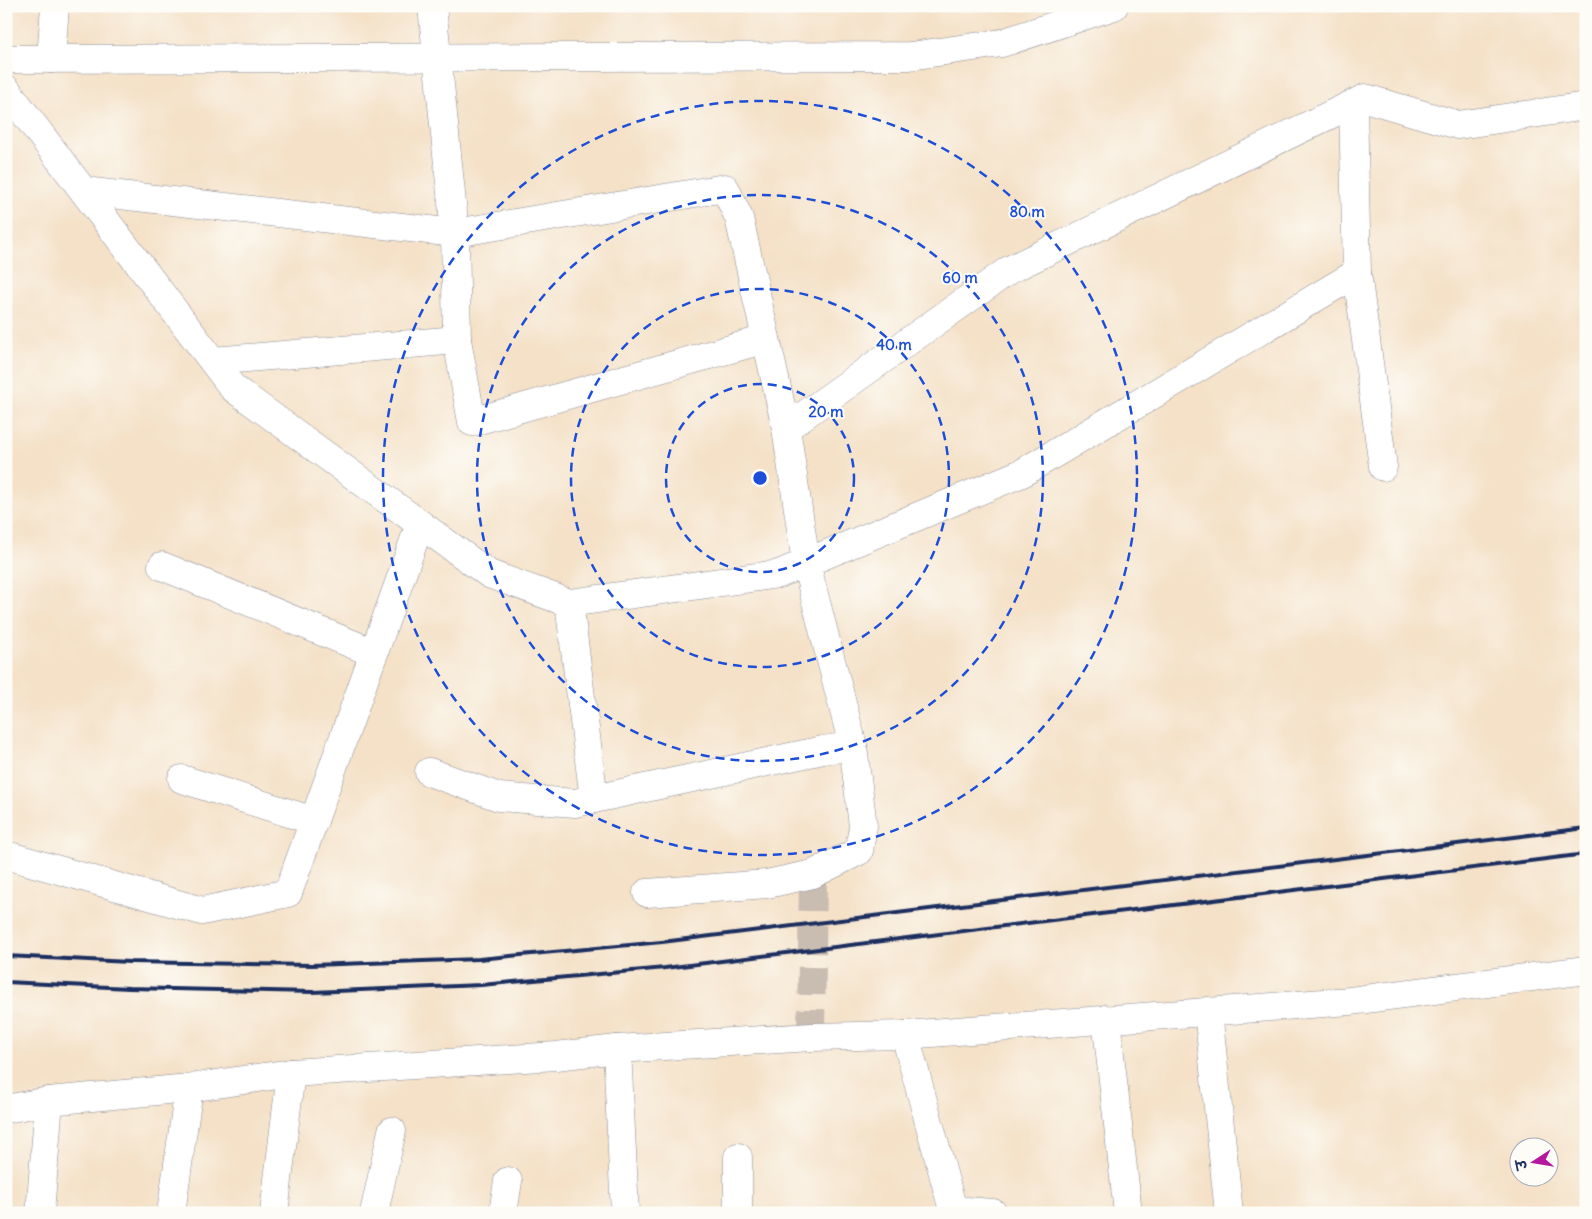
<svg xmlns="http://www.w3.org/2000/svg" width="1592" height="1219" font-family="Delius,'Playpen Sans Deva',sans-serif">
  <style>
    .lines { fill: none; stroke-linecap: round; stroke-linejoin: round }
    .minor-tunnel { stroke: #c9bdb2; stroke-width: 28; stroke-dasharray: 28 14; stroke-linecap: butt }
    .minor-casing { stroke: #888892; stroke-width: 29 }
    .minor { stroke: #fff; stroke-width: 28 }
    .rail { stroke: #1b2f5e; stroke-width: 4 }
    .ring { fill: none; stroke: #1d4ed8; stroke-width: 2.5; stroke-dasharray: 9 6 }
    .centre { fill: #1d4ed8; stroke: #fdfcf7; stroke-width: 2.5 }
    .ring-label { font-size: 15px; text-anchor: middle; font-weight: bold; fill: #1d4ed8; stroke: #fdfcf7; stroke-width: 4; stroke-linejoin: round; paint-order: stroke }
  </style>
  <rect width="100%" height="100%" fill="#fdfcf7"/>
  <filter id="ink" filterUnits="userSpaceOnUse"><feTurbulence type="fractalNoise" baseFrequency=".02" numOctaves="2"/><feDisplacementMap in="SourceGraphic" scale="10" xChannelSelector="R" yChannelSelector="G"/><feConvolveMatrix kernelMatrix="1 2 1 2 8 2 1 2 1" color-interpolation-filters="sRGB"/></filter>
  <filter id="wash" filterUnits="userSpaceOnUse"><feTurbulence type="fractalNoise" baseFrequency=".0096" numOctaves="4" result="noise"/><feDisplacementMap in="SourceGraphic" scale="20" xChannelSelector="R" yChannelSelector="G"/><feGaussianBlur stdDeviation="1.12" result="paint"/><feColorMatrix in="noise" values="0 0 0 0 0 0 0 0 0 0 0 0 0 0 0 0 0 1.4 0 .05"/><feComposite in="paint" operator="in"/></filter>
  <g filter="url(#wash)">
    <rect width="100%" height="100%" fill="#f4e1c7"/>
  </g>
  <g filter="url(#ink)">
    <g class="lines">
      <path class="minor-tunnel" d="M811 1037 813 874"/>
      <g class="minor-casing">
        <g id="minor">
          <path d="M432 6 455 233 457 340 472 422 766 339"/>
          <path d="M6 59 910 56 1002 43 1114 6"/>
          <path d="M51 59 55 6"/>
          <path d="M6 89 233 388 489 574 569 603 779 574 1022 473 1357 273"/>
          <path d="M1353 104 1357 273 1383 467"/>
          <path d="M84 191 455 233 725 188 739 218 786 428 806 563 853 746 863 826 859 851 813 874 767 884 647 893"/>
          <path d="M213 361 457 340"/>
          <path d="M786 428 1009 270 1365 98 1458 125 1586 106"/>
          <path d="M162 566 374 653"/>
          <path d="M569 603 594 799"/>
          <path d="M429 772 499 797 575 803 823 750 853 746"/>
          <path d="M182 779 314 821"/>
          <path d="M6 855 202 911 288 893 420 524"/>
          <path d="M1208 1011 1229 1213"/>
          <path d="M1106 1019 1128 1213"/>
          <path d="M905 1035 953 1210 993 1213"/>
          <path d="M617 1049 625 1213"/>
          <path d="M6 1109 49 1101 189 1088 291 1073 556 1056 617 1049 811 1037 905 1035 1350 1001 1586 970"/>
          <path d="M738 1157V1213"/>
          <path d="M40 1213 49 1101"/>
          <path d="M171 1213 189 1088"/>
          <path d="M274 1213 291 1073"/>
          <path d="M374 1213 392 1131"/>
          <path d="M503 1213 508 1181"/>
        </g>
      </g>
      <use href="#minor" class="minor"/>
      <g class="rail">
        <path d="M6 956 130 962 312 965 479 959 662 942 1586 828"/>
        <path d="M6 982 129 988 312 992 481 985 665 968 1586 854"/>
      </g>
    </g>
  </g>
  <g class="ring">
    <circle cx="760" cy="478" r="94"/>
    <circle cx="760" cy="478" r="189"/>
    <circle cx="760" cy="478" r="283"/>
    <circle cx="760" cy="478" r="377"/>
  </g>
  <circle cx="760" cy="478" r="8" class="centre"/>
  <g class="ring-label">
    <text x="1027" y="217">80 m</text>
    <text x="960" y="283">60 m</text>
    <text x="894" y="350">40 m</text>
    <text x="826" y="417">20 m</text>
  </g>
  <rect width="1592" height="1219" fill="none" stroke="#fdfcf7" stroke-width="25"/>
  <g transform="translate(1534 1162) rotate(258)"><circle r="24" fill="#fdfcf7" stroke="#a3aaba"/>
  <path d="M0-4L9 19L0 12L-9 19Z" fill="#b5179e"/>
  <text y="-8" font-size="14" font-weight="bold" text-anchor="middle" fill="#1b2f5e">उ</text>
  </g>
</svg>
